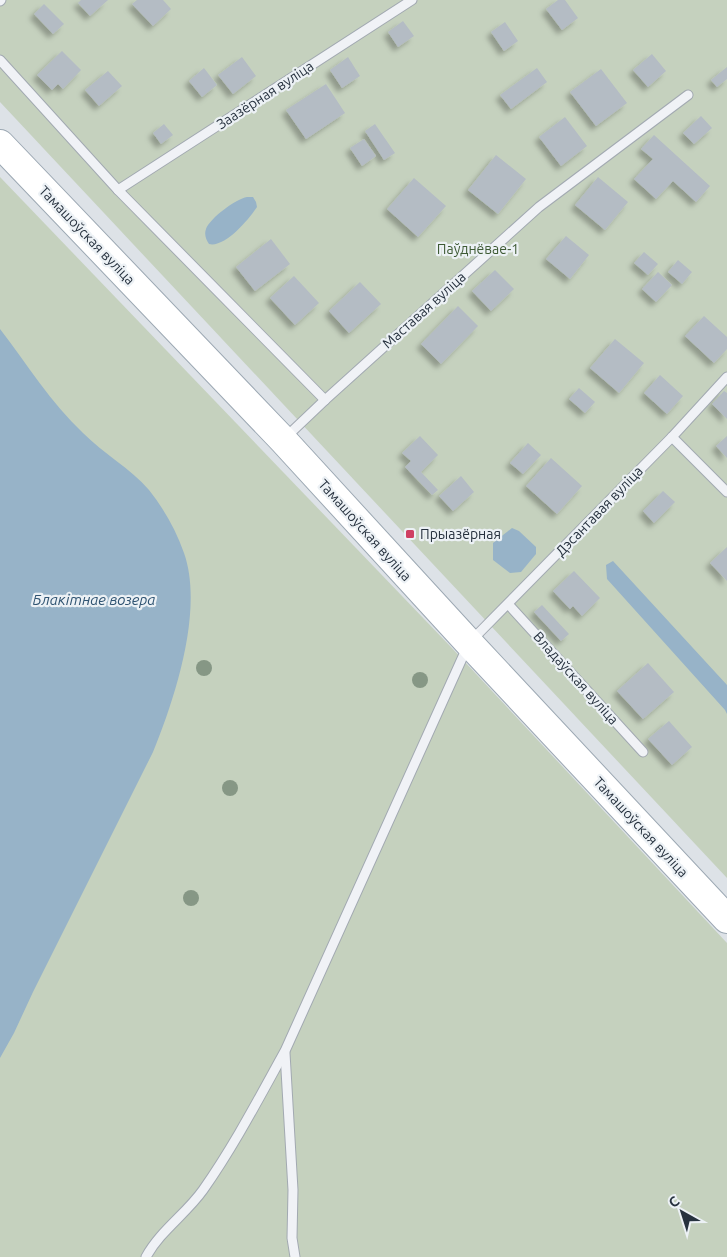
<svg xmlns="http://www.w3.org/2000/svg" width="727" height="1257" font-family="Ubuntu,sans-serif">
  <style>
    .green { fill: #c5d1be }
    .water { fill: #97b3c8 }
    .building { fill: #b4bcc4; filter: url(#shadow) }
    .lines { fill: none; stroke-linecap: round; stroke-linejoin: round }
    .lane-casing { stroke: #a2a9b1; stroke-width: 11 }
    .primary-casing { stroke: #9ca8b3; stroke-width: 30 }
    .lane { stroke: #f0f2f6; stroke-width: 9 }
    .primary { stroke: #fff; stroke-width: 28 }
    .tree { fill: #869785 }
    .poi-dot { fill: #cf3f62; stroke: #ecf1f5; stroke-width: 2 }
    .labels { text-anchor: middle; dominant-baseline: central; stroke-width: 4.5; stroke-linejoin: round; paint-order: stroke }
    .street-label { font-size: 14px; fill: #26313e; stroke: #ecf1f5 }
    .park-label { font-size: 14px; fill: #3e5a34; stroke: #ecf1f5 }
    .poi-label { font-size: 14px; fill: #26313e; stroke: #ecf1f5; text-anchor: start }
    .water-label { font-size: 15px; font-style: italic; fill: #305472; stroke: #ecf1f5 }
  </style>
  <defs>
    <filter id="shadow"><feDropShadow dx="-4.5" dy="4.5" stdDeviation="2.5" flood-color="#0004"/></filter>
  </defs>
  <rect width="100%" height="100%" fill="#dde2e7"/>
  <g class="green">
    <path d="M0 0H727V878L0 102Z"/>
    <path d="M0 177 450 646 727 943V1257H0Z"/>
  </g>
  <g class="water">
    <path d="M247 197H253L256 202 257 207C249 219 225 248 209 244 206 240 204 234 206 229 210 218 236 199 247 197Z"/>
    <path d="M0 329C27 364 51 403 83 433 104 454 130 468 149 490 164 509 176 530 184 553 204 610 175 698 153 752L33 992 14 1033 0 1058Z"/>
    <path d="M512 528 519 531 536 547V554L521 572 510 573 493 560V543Z"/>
    <path d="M613 561 727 685V714L725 710 607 579 606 565Z"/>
  </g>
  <g class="building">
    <path d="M81 0H108L90 16 78 3Z"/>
    <path d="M137 0H163L171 9 153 26 132 4Z"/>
    <path d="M558 0H565L578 18 562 30 546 9Z"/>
    <path d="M44 4 64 24 53 34 34 14Z"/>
    <path d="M403 21 414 36 398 47 388 32Z"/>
    <path d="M505 22 518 41 504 51 491 32Z"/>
    <path d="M62 51 81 70 63 89 58 84 52 90 37 75Z"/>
    <path d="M652 54 666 71 648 87 633 70Z"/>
    <path d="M242 57 256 76 233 94 218 75Z"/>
    <path d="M348 57 360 76 342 88 330 70Z"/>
    <path d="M727 67V79L717 87 711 80Z"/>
    <path d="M204 68 217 85 202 97 189 81Z"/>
    <path d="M537 68 547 82 511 109 500 95Z"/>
    <path d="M601 69 627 103 596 126 570 92Z"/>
    <path d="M108 71 122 86 99 106 85 90Z"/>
    <path d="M326 84 345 113 306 139 286 110Z"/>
    <path d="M701 116 712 128 694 144 683 133Z"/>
    <path d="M565 117 587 146 561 166 539 137Z"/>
    <path d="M164 124 173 135 161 144 153 133Z"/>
    <path d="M375 124 395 153 384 160 365 131Z"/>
    <path d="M654 135 710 186 696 202 673 181 656 199 634 179 653 159 641 149Z"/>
    <path d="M364 139 376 156 362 166 350 148Z"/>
    <path d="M496 155 526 179 498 214 468 190Z"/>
    <path d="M598 177 628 202 605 230 575 205Z"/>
    <path d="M414 178 446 206 418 237 387 209Z"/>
    <path d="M566 236 589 255 570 279 546 259Z"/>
    <path d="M271 239 290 264 255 291 236 267Z"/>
    <path d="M644 252 658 264 648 275 634 263Z"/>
    <path d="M678 260 692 272 682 284 668 272Z"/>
    <path d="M495 270 514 289 491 311 472 291Z"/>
    <path d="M658 272 672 285 656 302 642 289Z"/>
    <path d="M294 276 319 303 295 325 270 298Z"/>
    <path d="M360 282 381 304 349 333 329 311Z"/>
    <path d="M458 306 478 326 441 364 421 344Z"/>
    <path d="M704 316 727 337V349L714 363 685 336Z"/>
    <path d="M615 339 644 363 619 393 590 368Z"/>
    <path d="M660 375 683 396 667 414 644 393Z"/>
    <path d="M579 388 595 402 585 413 569 399Z"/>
    <path d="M724 391 727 393V419L712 404Z"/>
    <path d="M420 436 438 455 421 472 438 490 432 495 405 467 411 461 402 453Z"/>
    <path d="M727 436V458L716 446Z"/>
    <path d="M528 443 541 455 523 474 510 463Z"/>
    <path d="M551 458 582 486 557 514 526 486Z"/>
    <path d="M461 476 474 492 453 511 439 496Z"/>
    <path d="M663 491 675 502 654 523 643 511Z"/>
    <path d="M727 547V581L710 563Z"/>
    <path d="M574 571 600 598 582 616 573 606 570 609 553 591Z"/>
    <path d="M542 605 569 634 561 641 534 612Z"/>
    <path d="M648 663 674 692 643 719 617 691Z"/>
    <path d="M669 721 692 747 672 765 648 739Z"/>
  </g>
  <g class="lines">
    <g class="lane-casing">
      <g id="lane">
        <path d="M0 1 1 0"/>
        <path d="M0 60 118 190 325 400"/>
        <path d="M118 190 412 0"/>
        <path d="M672 437 727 492"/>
        <path d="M285 438 325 400 539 207 688 95"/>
        <path d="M508 604 643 752"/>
        <path d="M285 1053 293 1190 292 1238 295 1257"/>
        <path d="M146 1257C160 1231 186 1214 203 1190 234 1146 259 1098 285 1051L469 643 672 437 727 377"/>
      </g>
    </g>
    <g class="primary-casing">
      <path id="primary" d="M0 144 283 440 469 643 727 919"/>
    </g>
    <use href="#lane" class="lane"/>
    <use href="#primary" class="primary"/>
  </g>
  <g class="tree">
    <circle cx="204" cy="668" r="8"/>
    <circle cx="420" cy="680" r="8"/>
    <circle cx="230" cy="788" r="8"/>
    <circle cx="191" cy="898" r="8"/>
  </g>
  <rect class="poi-dot" x="405" y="529" width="10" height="10" rx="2.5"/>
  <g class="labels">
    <g class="street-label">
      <text transform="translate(265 95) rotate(-33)">Заазёрная вуліца</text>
      <text transform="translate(87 235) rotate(46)">Тамашоўская вуліца</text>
      <text transform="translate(424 310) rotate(-42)">Маставая вуліца</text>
      <text transform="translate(599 511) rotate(-46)">Дэсантавая вуліца</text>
      <text transform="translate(365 530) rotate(48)">Тамашоўская вуліца</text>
      <text transform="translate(576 678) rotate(48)">Владаўская вуліца</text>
      <text transform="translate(641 827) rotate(47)">Тамашоўская вуліца</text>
    </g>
    <g class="park-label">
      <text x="478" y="249">Паўднёвае-1</text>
    </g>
    <g class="poi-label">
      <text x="420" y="534">Прыазёрная</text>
    </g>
    <g class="water-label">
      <text x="94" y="599">Блакітнае возера</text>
    </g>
  </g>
  <g transform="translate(682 1212) rotate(321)" stroke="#ecf1f5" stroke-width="4" paint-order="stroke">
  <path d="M0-4L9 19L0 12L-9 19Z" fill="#26313e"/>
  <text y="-8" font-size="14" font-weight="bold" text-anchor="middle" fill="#26313e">С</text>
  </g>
</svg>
